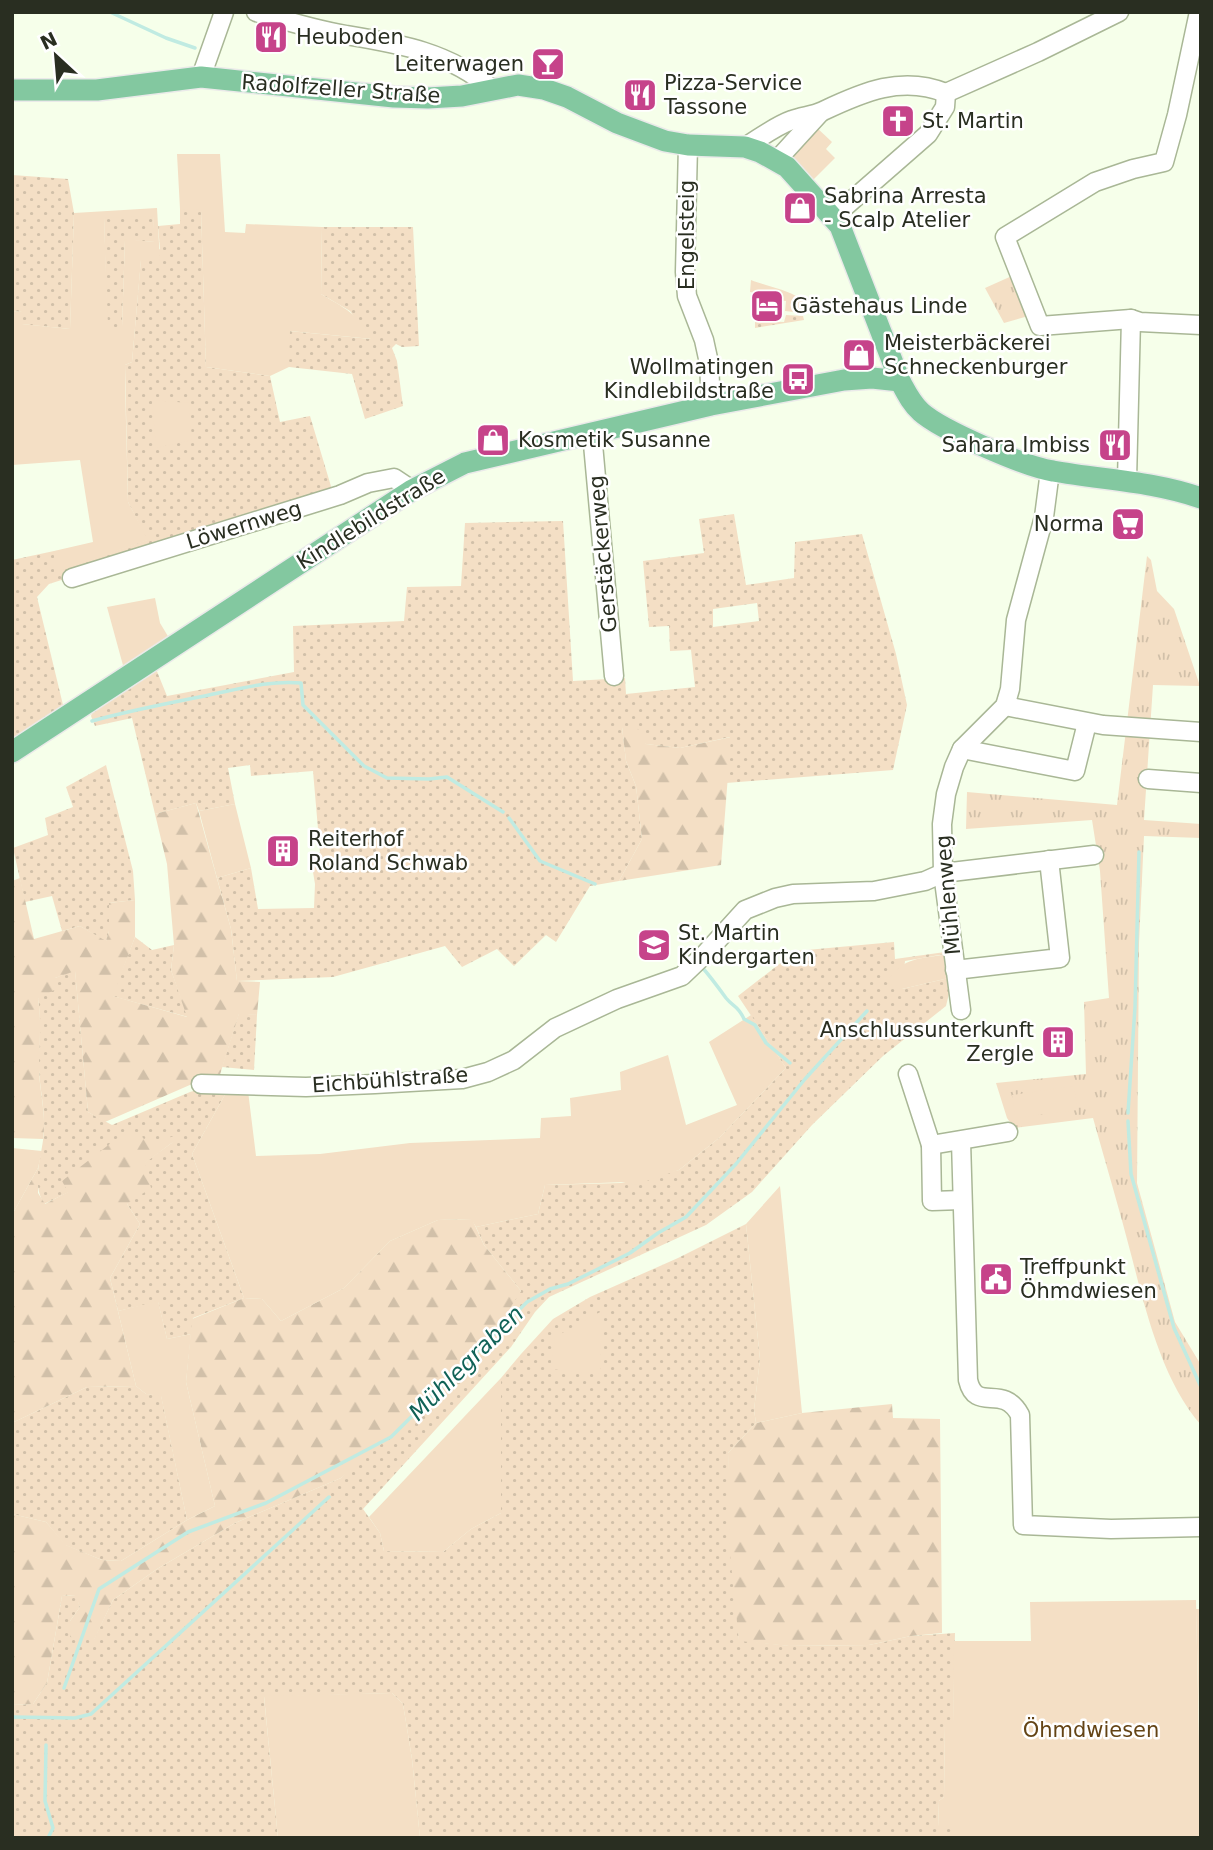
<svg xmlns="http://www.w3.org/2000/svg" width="1213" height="1850" font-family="'DejaVu Sans',sans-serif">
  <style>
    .grass { fill: url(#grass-dots); fill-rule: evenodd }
    .forest { fill: url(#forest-firs) }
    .park { fill: url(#park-tufts) }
    .garden { fill: #f4dfc5; fill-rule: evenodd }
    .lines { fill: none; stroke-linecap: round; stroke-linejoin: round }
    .stream { stroke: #c0ebe2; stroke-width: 3.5 }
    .minor-casing { stroke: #a9b796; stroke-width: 21 }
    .major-casing { stroke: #eaeae9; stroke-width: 24 }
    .minor { stroke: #fff; stroke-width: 18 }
    .major { stroke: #83c8a0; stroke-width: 21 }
    .labels { text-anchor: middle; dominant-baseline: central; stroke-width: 5; stroke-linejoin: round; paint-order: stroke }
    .poi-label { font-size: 21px; fill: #292e21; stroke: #fff; text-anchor: start }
    .street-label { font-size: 21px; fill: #292e21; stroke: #fff }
    .park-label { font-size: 21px; fill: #644415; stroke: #fff }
    .water-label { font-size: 23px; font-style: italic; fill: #106257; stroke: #fff }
  </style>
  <defs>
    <pattern id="grass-dots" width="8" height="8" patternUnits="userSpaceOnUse" patternTransform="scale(1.75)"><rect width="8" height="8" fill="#f4dfc5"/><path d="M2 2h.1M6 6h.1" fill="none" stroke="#d1c0a9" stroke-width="1.8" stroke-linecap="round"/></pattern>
    <pattern id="forest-firs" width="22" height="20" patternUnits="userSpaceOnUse" patternTransform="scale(1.75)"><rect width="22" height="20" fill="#f4dfc5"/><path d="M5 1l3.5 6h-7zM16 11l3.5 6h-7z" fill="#d1c0a9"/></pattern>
    <pattern id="park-tufts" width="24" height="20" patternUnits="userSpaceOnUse" patternTransform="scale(1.75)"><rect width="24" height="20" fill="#f4dfc5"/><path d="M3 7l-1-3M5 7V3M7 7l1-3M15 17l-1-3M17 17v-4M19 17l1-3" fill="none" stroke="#d1c0a9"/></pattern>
  </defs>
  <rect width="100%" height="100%" fill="#f6ffea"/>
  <g class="grass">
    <path d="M12 175 68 179 74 213 70 329 21 324 22 312 12 311Z"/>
    <path d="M180 209H201L206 367 270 376 280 422 310 416 333 493 49 584 37 597 63 705 12 741V560L54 551V572L147 540 128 502 125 365 132 362 141 259 160 249 158 226 180 224Z"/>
    <path d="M153 215 155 242 125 240 122 328 107 327 104 217Z"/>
    <path d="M322 227H413L419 346 402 347 396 344 392 348 397 361 403 406 365 419 352 374 289 367V331L371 339 350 311 321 294Z"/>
    <path d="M786 315 803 316 804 320 755 328V321L784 322Z"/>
    <path d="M734 514 746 585 794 578 795 542 862 534 896 654 907 705 893 770 726 783 730 737 680 748 646 744 622 727 626 761 636 786 642 839 619 881 590 886 556 942 546 935 514 966 497 949 462 967 445 946 333 977 237 981 231 929 217 878 251 868 258 909 314 908 315 884 311 860 320 852 313 771 251 776 250 765 228 768 235 804 199 811 196 803 155 814 132 718 95 726 91 716 93 710 156 669 167 696 294 672 293 626 404 621 407 587 461 586 465 523 563 521 573 681 625 678 626 694 695 687 691 650 670 651 669 626 649 627 643 561 704 553 699 519ZM757 603 759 621 713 627V609Z"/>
    <path d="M106 765 133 871 135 900 109 903V931L106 942 80 926 62 931 52 896 25 902 13 848 48 835 45 818 73 807 66 787Z"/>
    <path d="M135 937 152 950 174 945 171 970 188 1017 112 996Z"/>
    <path d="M894 942 895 959 945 952V954L905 961 902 989 953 977 946 1006 883 1056 812 1125 752 1192 706 1225 549 1297 535 1312 511 1347 363 1509 380 1533 384 1551 443 1552 471 1529 501 1513V1378L521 1354 553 1319 590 1297 678 1258 746 1224 760 1359 754 1410 756 1423 728 1453 739 1640 790 1646 869 1645 911 1636 955 1633 953 1724H945L944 1797 939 1801 938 1826 952 1827V1838H420L412 1759 403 1704 392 1693 264 1697 278 1838H12V1705L33 1704 47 1683 62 1596 76 1595 80 1607 70 1621 94 1639 113 1600 157 1569 235 1523 341 1478 521 1291 484 1245 476 1227 538 1214 545 1185 621 1183 679 1170 719 1138 786 1068 738 996 796 951Z"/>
    <path d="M75 970 88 1112 112 1125 190 1092 204 1088 227 1091 192 1154 244 1298 193 1318 191 1334 167 1339 158 1302 118 1311 110 1278 140 1224 127 1204 144 1163 173 1142 44 1204C30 1180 43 1156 44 1130 45 1110 40 1090 39 1070 38 1046 42 1023 38 999L55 978Z"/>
    <path d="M239 1013 257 1015 254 1070 222 1067Z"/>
    <path d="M136 1386 146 1394 161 1395 187 1520 121 1561 102 1560 65 1545 46 1522 12 1514V1423L87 1387Z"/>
    <path d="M1196 1609H1201V1791Z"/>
  </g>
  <g class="forest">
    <path d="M622 727H637L646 744 680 748 731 737 721 865 619 881 642 839 636 786 626 761Z"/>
    <path d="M196 803 231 929 237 981 260 982 257 1015 239 1014 218 1081H199L105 1122 88 1112 75 971 55 978 56 989 38 999C42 1022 39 1044 39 1067 39 1091 47 1115 43 1139L12 1138V881L20 878 34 939 80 926 106 941 109 931V903L135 900V937L113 996 187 1017 171 970 174 945 167 864 155 814Z"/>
    <path d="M140 1134 147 1143 175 1136 173 1142 145 1163 151 1188 127 1204 140 1224 110 1278 136 1386 87 1387 12 1423V1215L38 1168V1193L45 1204 68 1192 62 1181 120 1136Z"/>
    <path d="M472 1219 484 1245 521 1291 471 1369 341 1478 235 1523 157 1569 113 1600 94 1640 70 1637V1621L80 1607 75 1595 62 1596 47 1683 33 1704 12 1705V1514L46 1522 66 1545 102 1560 121 1561 187 1520 215 1506 186 1382 192 1319 244 1298 262 1299 281 1321 344 1288 390 1241 438 1220Z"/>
    <path d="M892 1404 893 1418 940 1419 942 1633 911 1636 869 1645 789 1646 739 1641 730 1554 728 1453 756 1423 802 1413Z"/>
  </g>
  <g class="park">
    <path d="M1014 275 1032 315 1004 323 985 288Z"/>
    <path d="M1147 556 1151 560 1157 591 1174 609 1200 686 1153 685 1144 820 1201 824V838L1144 836 1139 943 1137 1183 1175 1322 1201 1365V1425C1163 1382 1146 1312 1132 1258 1120 1211 1106 1165 1093 1118L1014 1128 1007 1118 996 1083 1086 1074 1084 1002 1109 998 1100 871 1092 820 966 829 967 792 1117 805Z"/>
  </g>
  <g class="garden">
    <path d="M816 127 832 142 826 149 835 158 813 180 792 160 790 151Z"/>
    <path d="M177 154H220L225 232 245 233 246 224 322 227 321 294C341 306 362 316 372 339L290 331 289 367 270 376 206 367 201 210 180 209Z"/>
    <path d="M157 208 160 261 141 260 132 362 125 365V382L128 502 148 540 54 573V551L93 542 80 460 12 465V311L23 312 22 324 70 329 74 213ZM153 216 154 242 125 239 122 327H108L104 218Z"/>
    <path d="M751 280C768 287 797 291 809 306L803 308V313L785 311 786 301 777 300V297L750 292Z"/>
    <path d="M152 400 189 403 192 440 156 448Z"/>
    <path d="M155 598 160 623 169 638 124 669 107 607Z"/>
    <path d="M235 804 251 868 217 878 199 811Z"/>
    <path d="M949 954 953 977 902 989 886 982C904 956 920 959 949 954Z"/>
    <path d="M751 1015 786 1068 719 1138 679 1170 635 1185 626 1182 545 1185 538 1214 476 1227 471 1219 438 1220 390 1241 344 1288 281 1321 262 1299 244 1298 192 1154 227 1091H248L256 1156 320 1154 410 1143 540 1138 541 1118 571 1116 570 1098 621 1090 620 1072 668 1055 686 1125 737 1105 709 1042Z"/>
    <path d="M1074 1086 1078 1110 1015 1118 1012 1095Z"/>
    <path d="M12 1148 42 1151 38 1168 12 1215Z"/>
    <path d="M780 1186 802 1413 756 1423 754 1410 760 1359 746 1224Z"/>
    <path d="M158 1301 167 1339 191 1334 186 1382 215 1506 187 1520 161 1396 146 1394 136 1386 118 1311Z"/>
    <path d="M602 1311 600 1374 550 1369 555 1337Z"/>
    <path d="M501 1378V1513L471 1529 443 1552 384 1551 380 1533 369 1517Z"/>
    <path d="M1196 1600 1201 1838H952V1827H938L939 1801 944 1797 945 1724 953 1723 954 1641H1031L1030 1602Z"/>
    <path d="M392 1693 403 1704 412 1759 420 1838H278L264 1696Z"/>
  </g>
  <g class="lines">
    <g class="stream">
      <path d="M110 12 166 38 195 48"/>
      <path d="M92 721C131 710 170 703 209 695 239 689 271 680 301 683L303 705 364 766 387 778 429 779 447 777 503 812"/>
      <path d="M509 818 540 861 595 884"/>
      <path d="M701 966C710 976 718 987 726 998 733 1007 738 1005 744 1019L755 1025 766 1043 790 1063"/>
      <path d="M1128 1113 1135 1007 1139 852"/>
      <path d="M1128 1121 1131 1174 1174 1328 1201 1387"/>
      <path d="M64 1688 99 1589 188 1532 266 1503 391 1437 527 1302 550 1289 568 1284 630 1253 658 1233 686 1217 736 1164 805 1079 867 1011"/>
      <path d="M12 1717 75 1718 91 1714 329 1497"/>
      <path d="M46 1745 45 1801 53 1828 48 1838"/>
    </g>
    <g class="minor-casing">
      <g id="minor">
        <path d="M256 12C286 21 315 30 346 35 400 44 449 52 492 89"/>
        <path d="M1199 12 1177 115 1164 162 1133 169 1095 182 1005 237 1040 326 1131 319 1140 322 1201 325"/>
        <path d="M201 77 224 12"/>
        <path d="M946 93 1038 52 1119 12"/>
        <path d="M688 145 685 272 687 296 704 340 709 363 711 405"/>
        <path d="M745 147C760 138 775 126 792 120 802 116 813 116 823 111 863 92 902 75 946 93"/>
        <path d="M777 160 820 113"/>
        <path d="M833 217 928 134 945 107 946 93"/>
        <path d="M592 433 614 676"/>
        <path d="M1127 480 1131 319"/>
        <path d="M72 578 340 495 368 483 394 478 412 490"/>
        <path d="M1005 706 1103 725 1201 732"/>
        <path d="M962 749 1075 771 1087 723"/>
        <path d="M1148 779 1201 783"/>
        <path d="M955 970 1060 958 1049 860"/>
        <path d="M961 1010 943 873 942 824 946 794 954 767 962 749 1005 706 1010 689 1016 620 1044 517 1050 471"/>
        <path d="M908 1074 931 1145 1008 1132"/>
        <path d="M201 1084 306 1087 375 1084 462 1079 488 1072 514 1060 555 1028 617 999 682 976 705 954 745 910 775 898 793 894 874 891 925 881 943 873 1094 855"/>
        <path d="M961 1141 968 1380C976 1414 1002 1382 1020 1415L1023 1525 1111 1529 1201 1527"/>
        <path d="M931 1145 932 1201 962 1200"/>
      </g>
    </g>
    <g class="major-casing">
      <g id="major">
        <path d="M12 90H97L201 77 394 97 428 98 462 96 518 85 544 89 567 97 617 123 665 141 688 145 745 147 760 152 787 167 840 226 900 381C906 392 911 403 921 412 941 430 1026 467 1053 471 1103 480 1152 481 1201 498"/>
        <path d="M12 752 412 490 465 463 711 405 844 380 872 378 900 381"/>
      </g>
    </g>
    <use href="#minor" class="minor"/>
    <use href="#major" class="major"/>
  </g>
  <defs>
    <g id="restaurant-square" transform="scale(1.75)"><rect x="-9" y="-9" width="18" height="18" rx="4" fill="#c6438a" stroke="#fff"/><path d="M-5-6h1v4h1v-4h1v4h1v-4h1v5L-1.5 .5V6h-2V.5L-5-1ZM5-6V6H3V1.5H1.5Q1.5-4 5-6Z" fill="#fff"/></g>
    <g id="bar-square" transform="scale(1.75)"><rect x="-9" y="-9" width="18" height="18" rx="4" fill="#c6438a" stroke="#fff"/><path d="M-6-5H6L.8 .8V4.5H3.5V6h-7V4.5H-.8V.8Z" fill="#fff"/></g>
    <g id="church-square" transform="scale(1.75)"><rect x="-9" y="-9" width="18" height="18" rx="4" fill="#c6438a" stroke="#fff"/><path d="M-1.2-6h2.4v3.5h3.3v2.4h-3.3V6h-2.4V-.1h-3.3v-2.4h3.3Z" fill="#fff"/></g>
    <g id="shop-square" transform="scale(1.75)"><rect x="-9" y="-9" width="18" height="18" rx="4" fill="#c6438a" stroke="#fff"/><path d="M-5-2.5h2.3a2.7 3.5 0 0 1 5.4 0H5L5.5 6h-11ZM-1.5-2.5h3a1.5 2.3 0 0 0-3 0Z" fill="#fff"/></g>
    <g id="hotel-square" transform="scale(1.75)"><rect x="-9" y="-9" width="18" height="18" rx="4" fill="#c6438a" stroke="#fff"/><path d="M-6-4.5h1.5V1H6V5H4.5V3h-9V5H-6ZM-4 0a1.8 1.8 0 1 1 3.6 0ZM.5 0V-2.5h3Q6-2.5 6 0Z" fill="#fff"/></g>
    <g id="bus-square" transform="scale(1.75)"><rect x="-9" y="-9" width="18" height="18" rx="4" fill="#c6438a" stroke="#fff"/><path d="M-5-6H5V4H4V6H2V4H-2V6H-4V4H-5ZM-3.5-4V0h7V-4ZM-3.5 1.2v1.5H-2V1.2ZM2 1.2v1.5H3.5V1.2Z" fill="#fff"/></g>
    <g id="supermarket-square" transform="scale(1.75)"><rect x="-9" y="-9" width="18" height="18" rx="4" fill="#c6438a" stroke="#fff"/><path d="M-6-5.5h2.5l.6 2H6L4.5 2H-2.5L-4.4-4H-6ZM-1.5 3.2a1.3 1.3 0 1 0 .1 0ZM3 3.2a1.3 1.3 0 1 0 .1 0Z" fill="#fff"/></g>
    <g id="building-square" transform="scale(1.75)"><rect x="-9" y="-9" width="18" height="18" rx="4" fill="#c6438a" stroke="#fff"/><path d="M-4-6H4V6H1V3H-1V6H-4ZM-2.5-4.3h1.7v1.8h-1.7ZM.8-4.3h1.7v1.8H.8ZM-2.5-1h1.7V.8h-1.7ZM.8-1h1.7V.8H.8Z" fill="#fff"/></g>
    <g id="school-square" transform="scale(1.75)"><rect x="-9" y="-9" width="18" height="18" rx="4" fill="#c6438a" stroke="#fff"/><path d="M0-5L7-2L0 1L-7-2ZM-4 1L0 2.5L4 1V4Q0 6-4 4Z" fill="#fff"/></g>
    <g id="civic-square" transform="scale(1.75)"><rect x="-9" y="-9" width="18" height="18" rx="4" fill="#c6438a" stroke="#fff"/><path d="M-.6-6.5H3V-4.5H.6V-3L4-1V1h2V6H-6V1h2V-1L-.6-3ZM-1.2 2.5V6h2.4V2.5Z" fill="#fff"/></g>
  </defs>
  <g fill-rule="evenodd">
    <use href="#restaurant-square" x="271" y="37"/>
    <use href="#bar-square" x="548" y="64"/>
    <use href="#restaurant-square" x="640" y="95"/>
    <use href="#church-square" x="898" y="121"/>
    <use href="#shop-square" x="800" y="208"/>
    <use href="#hotel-square" x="767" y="306"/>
    <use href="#shop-square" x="859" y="355"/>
    <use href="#bus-square" x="798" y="379"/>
    <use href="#shop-square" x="493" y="440"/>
    <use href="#restaurant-square" x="1115" y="445"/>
    <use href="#supermarket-square" x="1128" y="524"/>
    <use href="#building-square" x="283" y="851"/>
    <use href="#school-square" x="654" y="945"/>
    <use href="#building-square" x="1058" y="1042"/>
    <use href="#civic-square" x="996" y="1279"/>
  </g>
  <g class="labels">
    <g class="poi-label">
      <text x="296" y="37">Heuboden</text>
      <text x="524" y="64" text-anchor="end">Leiterwagen</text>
      <text x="664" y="83">Pizza-Service<tspan x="664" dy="24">Tassone</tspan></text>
      <text x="922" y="121">St. Martin</text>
      <text x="824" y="196">Sabrina Arresta<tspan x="824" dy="24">- Scalp Atelier</tspan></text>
      <text x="792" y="306">Gästehaus Linde</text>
      <text x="884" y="343">Meisterbäckerei<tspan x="884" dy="24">Schneckenburger</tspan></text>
      <text x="774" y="367" text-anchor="end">Wollmatingen<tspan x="774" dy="24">Kindlebildstraße</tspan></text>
      <text x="518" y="440">Kosmetik Susanne</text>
      <text x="1090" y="445" text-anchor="end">Sahara Imbiss</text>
      <text x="1104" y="524" text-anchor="end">Norma</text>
      <text x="308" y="839">Reiterhof<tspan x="308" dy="24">Roland Schwab</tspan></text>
      <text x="678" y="933">St. Martin<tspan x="678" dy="24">Kindergarten</tspan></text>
      <text x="1034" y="1030" text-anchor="end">Anschlussunterkunft<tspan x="1034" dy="24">Zergle</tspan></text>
      <text x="1020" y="1267">Treffpunkt<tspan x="1020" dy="24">Öhmdwiesen</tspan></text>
    </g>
    <g class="street-label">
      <text transform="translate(341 89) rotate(4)">Radolfzeller Straße</text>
      <text transform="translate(687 235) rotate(-90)">Engelsteig</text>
      <text transform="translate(371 519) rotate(-32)">Kindlebildstraße</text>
      <text transform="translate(244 525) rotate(-17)">Löwernweg</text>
      <text transform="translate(603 554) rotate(-95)">Gerstäckerweg</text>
      <text transform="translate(948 895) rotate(-95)">Mühlenweg</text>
      <text transform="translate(390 1080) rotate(-4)">Eichbühlstraße</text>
    </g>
    <g class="park-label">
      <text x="1091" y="1730">Öhmdwiesen</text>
    </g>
    <g class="water-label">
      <text transform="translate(466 1363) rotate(-45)">Mühlegraben</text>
    </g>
  </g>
  <rect width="1213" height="1850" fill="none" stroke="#292e21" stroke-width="28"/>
  <g transform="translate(56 56) rotate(334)" stroke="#ffffff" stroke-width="5" paint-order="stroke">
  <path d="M0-5L12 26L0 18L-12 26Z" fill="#292e21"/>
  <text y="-10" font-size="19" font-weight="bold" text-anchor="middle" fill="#292e21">N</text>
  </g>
</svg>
